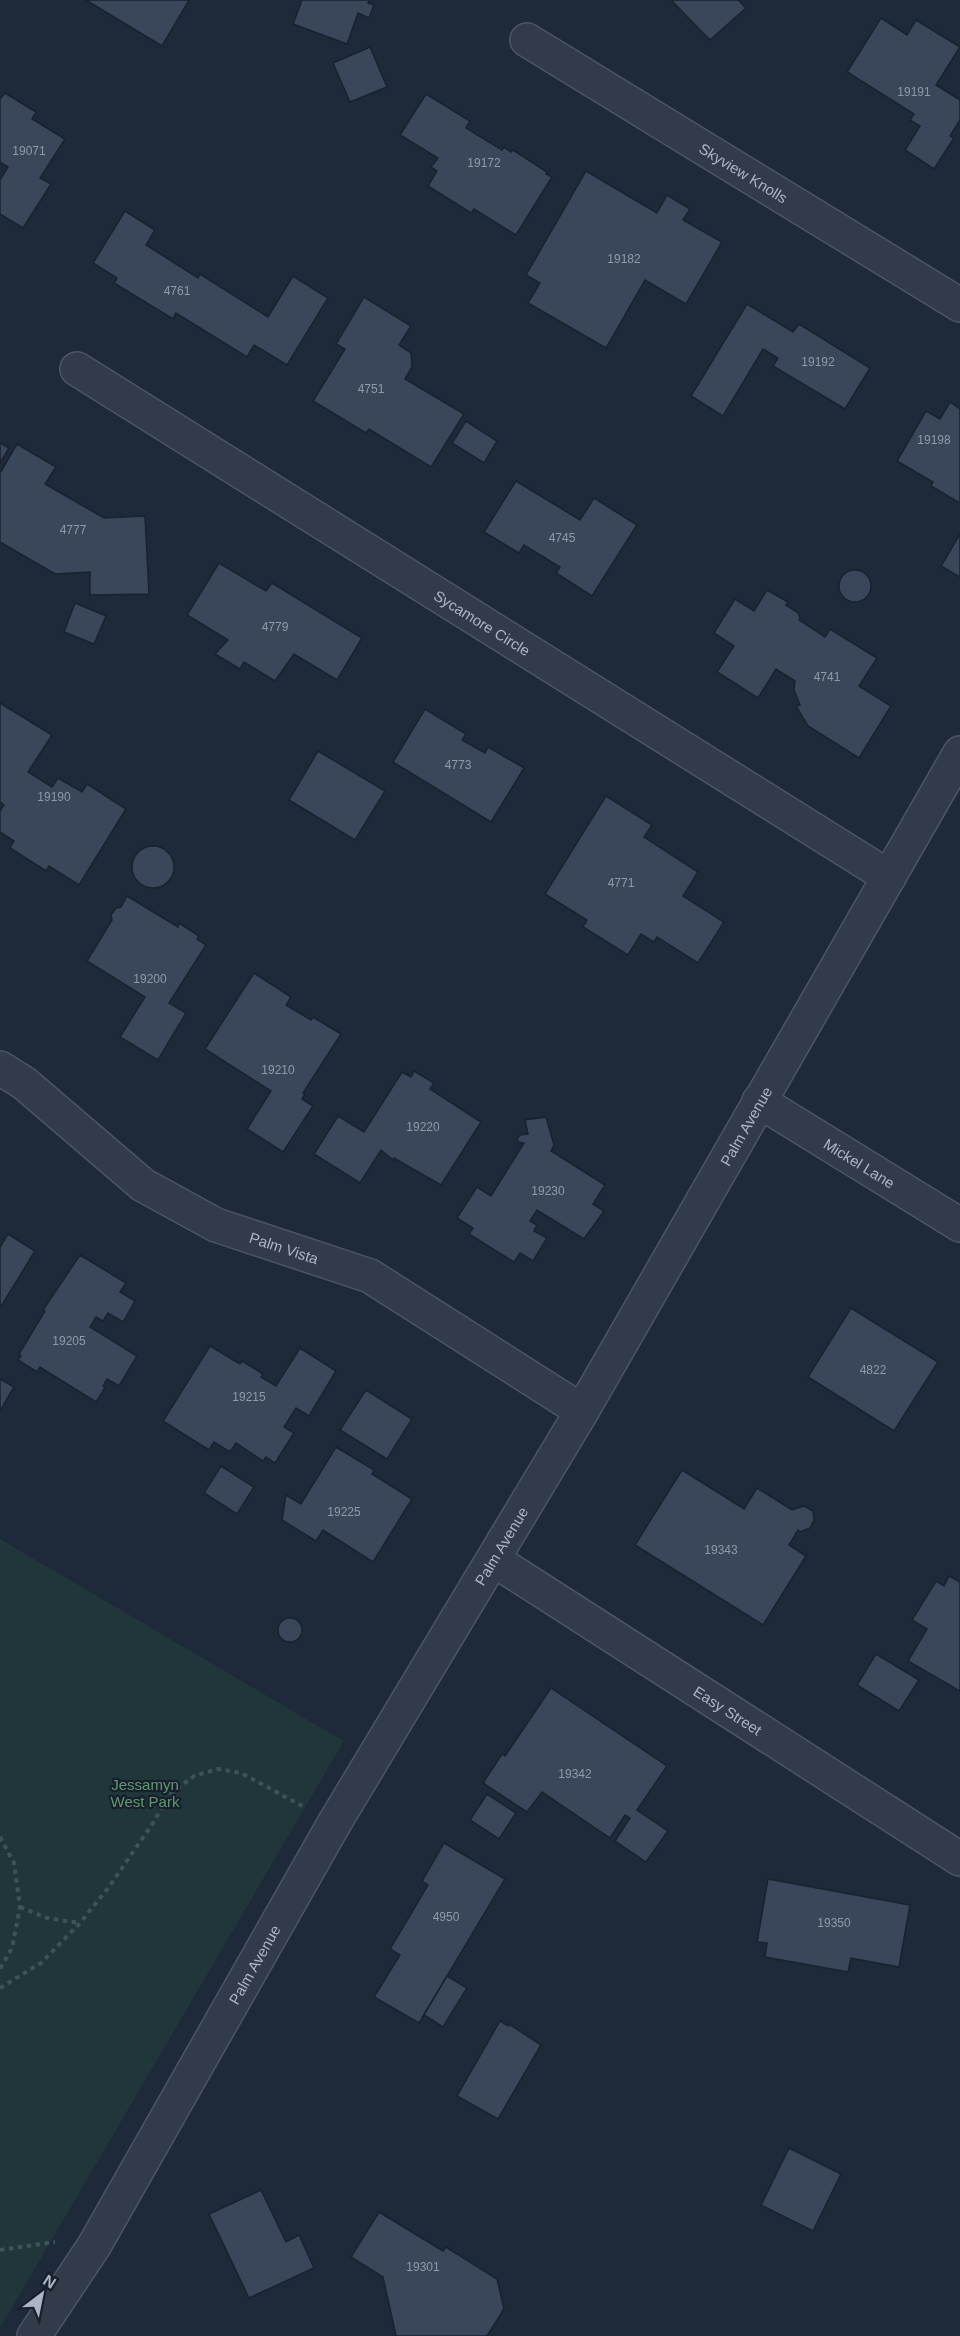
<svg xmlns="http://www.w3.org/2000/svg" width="960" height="2336" font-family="Helvetica,sans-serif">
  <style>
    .green { fill: #20363a }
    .building { fill: #3a4659; stroke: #1a2230; stroke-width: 1.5 }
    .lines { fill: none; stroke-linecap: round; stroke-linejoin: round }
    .minor-casing { stroke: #4d5564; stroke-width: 36 }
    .path { stroke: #3e5357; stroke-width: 4; stroke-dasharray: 4.5 4.5; stroke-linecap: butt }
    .minor { stroke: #323b49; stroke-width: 33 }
    .labels { text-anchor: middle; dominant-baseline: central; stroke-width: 4.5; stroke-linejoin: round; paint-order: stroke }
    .number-label { font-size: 12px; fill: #9099ab }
    .street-label { font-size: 15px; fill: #acb5c6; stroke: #18202d }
    .park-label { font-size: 15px; fill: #629871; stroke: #18202d }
  </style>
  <rect width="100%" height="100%" fill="#1e2939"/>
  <path class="green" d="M0 1539 344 1741 0 2328Z"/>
  <g class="building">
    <path d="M86 0H189L162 46Z"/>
    <path d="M302 0H369L368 3 374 5 369 18 358 13 347 44 293 24Z"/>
    <path d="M671 0H738L746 8 710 40Z"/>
    <path d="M881 18 907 35 916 20 960 47 936 85 960 100V120L950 136 954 138 934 169 905 150 920 126 910 120 914 114 847 72Z"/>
    <path d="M370 47 387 87 350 102 333 63Z"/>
    <path d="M5 93 36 112 32 119 65 139 40 178 51 184 23 228 0 214V180L8 167 0 162V99Z"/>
    <path d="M426 94 470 121 466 128 502 150 504 147 511 152 513 150 547 172 546 174 552 177 516 235 474 209 471 213 428 186 437 171 431 167 438 158 400 135Z"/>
    <path d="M586 171 657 213 667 195 690 209 683 220 722 242 686 304 645 280 606 348 528 303 540 283 526 275Z"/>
    <path d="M125 211 155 230 146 245 198 278 200 274 268 317 293 276 328 298 287 365 254 345 247 357 176 313 173 319 114 283 117 278 93 263Z"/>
    <path d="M364 297 411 326 399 345 411 353 412 367 405 379 464 414 431 467 369 429 366 433 313 401 345 349 336 344Z"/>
    <path d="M747 304 793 332 799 324 870 368 845 409 773 366 778 358 763 349 723 416 691 396Z"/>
    <path d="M950 402 960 409V503L931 486 933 482 897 461 926 411 940 419Z"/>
    <path d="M466 421 497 441 484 463 452 443Z"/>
    <path d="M0 443 9 448 0 463Z"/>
    <path d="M17 444 56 467 45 484 104 518 145 516 149 594 90 595V572L55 574 0 542V473Z"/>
    <path d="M516 481 580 520 594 498 637 525 592 596 556 573 560 567 524 545 519 553 484 532Z"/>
    <path d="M960 534V577L941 566Z"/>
    <path d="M219 563 266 591 272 583 362 638 337 680 294 654 275 681 244 662 240 669 215 654 228 640 187 615Z"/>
    <circle cx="855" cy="586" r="16"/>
    <path d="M767 590 788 602 786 605 798 613 800 618 799 620 825 637 830 629 877 658 859 686 891 706 859 758 808 726 796 706 800 705 794 690 795 681 776 669 758 698 717 672 734 646 714 633 735 599 754 611Z"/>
    <path d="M75 603 106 616 94 644 64 632Z"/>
    <path d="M0 703 52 735 28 772 52 787 58 778 82 792 87 784 126 809 79 885 49 866 46 871 10 848 14 841 0 832V811L4 805 0 802Z"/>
    <path d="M425 709 466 734 462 740 485 753 488 747 524 768 491 822 393 762Z"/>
    <path d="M318 751 385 791 355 840 289 800Z"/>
    <path d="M606 796 652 825 644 837 698 872 683 896 724 922 698 963 657 937 654 942 641 934 628 955 583 927 587 920 545 894Z"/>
    <circle cx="153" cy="867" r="21"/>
    <path d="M127 896 178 927 179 923 199 936 197 939 206 945 169 1003 186 1013 158 1060 120 1037 145 997 87 961 112 920 111 915 116 908 121 907Z"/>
    <path d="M254 973 291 997 286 1005 311 1020 313 1017 341 1034 303 1093 305 1094 302 1099 313 1106 283 1152 247 1129 271 1091 205 1049Z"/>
    <path d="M414 1071 434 1083 430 1089 481 1122 441 1185 394 1158 393 1160 381 1150 360 1183 314 1154 338 1116 364 1132 402 1072 411 1077Z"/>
    <path d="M546 1117 554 1145 551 1151 605 1185 593 1204 604 1211 584 1239 537 1210 530 1221 537 1225 534 1231 547 1238 533 1261 520 1253 514 1262 469 1234 473 1228 457 1218 477 1187 491 1196 524 1143 518 1142 517 1139 520 1135 528 1134 525 1120Z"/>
    <path d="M8 1234 35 1251 0 1308V1247Z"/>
    <path d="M80 1255 126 1283 120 1292 135 1301 123 1322 108 1313 103 1321 96 1317 90 1327 137 1356 119 1386 107 1379 103 1386 105 1388 96 1402 40 1367 37 1372 18 1360 21 1356 19 1354 45 1311 43 1310Z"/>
    <path d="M851 1308 938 1362 894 1431 808 1377Z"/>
    <path d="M210 1346 240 1364 242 1361 263 1374 261 1377 276 1386 300 1348 336 1371 309 1416 296 1408 284 1427 294 1433 275 1463 266 1457 263 1461 236 1443 230 1452 214 1442 209 1450 163 1421Z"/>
    <path d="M0 1379 14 1387 0 1411Z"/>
    <path d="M366 1390 412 1419 387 1459 340 1430Z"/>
    <path d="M336 1447 374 1470 372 1474 412 1499 373 1562 323 1530 316 1541 282 1520 286 1495 301 1504Z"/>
    <path d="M221 1466 254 1487 237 1514 204 1493Z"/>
    <path d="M682 1470 744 1509 757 1488 792 1510 804 1506 813 1511 814 1520 810 1528 800 1532 798 1530 789 1545 806 1556 763 1625 635 1545Z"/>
    <path d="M949 1576 960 1582V1691L908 1661 927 1629 912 1620 936 1581 944 1586Z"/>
    <circle cx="290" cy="1630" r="12"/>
    <path d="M876 1654 919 1680 899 1711 857 1685Z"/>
    <path d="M551 1688 667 1766 637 1810 668 1831 646 1862 615 1841 630 1818 625 1815 610 1838 542 1792 527 1812 483 1783 502 1754 505 1756Z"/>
    <path d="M487 1794 516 1813 499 1839 470 1820Z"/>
    <path d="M444 1843 505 1879 419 2023 374 1997 400 1955 390 1949 428 1885 422 1881Z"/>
    <path d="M768 1879 910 1905 899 1967 851 1958 848 1972 765 1957 767 1943 757 1942Z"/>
    <path d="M447 1976 467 1988 443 2027 424 2015Z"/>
    <path d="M500 2021 508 2026 509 2024 541 2045 498 2119 457 2096Z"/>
    <path d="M789 2148 841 2174 813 2231 761 2205Z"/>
    <path d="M261 2190 286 2242 299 2235 314 2268 249 2298 209 2214Z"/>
    <path d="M379 2212 443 2251 446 2247 497 2279 504 2309 487 2336H396L383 2277 351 2257Z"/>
  </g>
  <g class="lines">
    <g class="minor-casing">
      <g id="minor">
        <path id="s1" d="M527 40 960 305"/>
        <path id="s2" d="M77 369 889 877"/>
        <path id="s3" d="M0 1068 24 1083 143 1185 216 1225 370 1276 582 1411"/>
        <path id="s4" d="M759 1101 960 1225"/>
        <path id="s5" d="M494 1560 960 1859"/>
        <path id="s6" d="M34 2336 94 2246 335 1822 582 1411 960 753"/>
      </g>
    </g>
    <g class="path">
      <path d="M0 1837 14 1863 20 1907 12 1948 0 1969"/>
      <path d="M20 1907 47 1918 79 1923"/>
      <path d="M0 1988 41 1963 80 1923 109 1887 153 1823 169 1795 194 1776 218 1769 241 1773 306 1808"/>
      <path d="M0 2250 55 2242"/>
    </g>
    <use href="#minor" class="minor"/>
  </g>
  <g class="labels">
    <g class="number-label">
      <text x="914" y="92">19191</text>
      <text x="29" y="151">19071</text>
      <text x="484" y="163">19172</text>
      <text x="624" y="259">19182</text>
      <text x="177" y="291">4761</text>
      <text x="818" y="362">19192</text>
      <text x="371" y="389">4751</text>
      <text x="934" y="440">19198</text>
      <text x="73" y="530">4777</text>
      <text x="562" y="538">4745</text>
      <text x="275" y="627">4779</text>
      <text x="827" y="677">4741</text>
      <text x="458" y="765">4773</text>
      <text x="54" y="797">19190</text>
      <text x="621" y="883">4771</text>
      <text x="150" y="979">19200</text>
      <text x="278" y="1070">19210</text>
      <text x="423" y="1127">19220</text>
      <text x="548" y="1191">19230</text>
      <text x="69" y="1341">19205</text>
      <text x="873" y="1370">4822</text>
      <text x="249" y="1397">19215</text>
      <text x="344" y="1512">19225</text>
      <text x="721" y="1550">19343</text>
      <text x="575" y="1774">19342</text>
      <text x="446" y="1917">4950</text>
      <text x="834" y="1923">19350</text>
      <text x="423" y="2267">19301</text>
    </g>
    <g class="street-label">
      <text stroke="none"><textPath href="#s1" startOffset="254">Skyview Knolls</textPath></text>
      <text stroke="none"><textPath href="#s2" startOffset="478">Sycamore Circle</textPath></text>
      <text stroke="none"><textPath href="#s6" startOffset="1404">Palm Avenue</textPath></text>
      <text stroke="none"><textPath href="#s4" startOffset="118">Mickel Lane</textPath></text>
      <text stroke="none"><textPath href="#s3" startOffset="340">Palm Vista</textPath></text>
      <text stroke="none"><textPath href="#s6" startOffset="918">Palm Avenue</textPath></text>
      <text stroke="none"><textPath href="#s5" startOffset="278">Easy Street</textPath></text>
      <text stroke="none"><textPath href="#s6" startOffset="432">Palm Avenue</textPath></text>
    </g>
    <g class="park-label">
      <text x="145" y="1784">Jessamyn<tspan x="145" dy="17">West Park</tspan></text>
    </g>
  </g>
  <g transform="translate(42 2294) rotate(32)" stroke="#18202d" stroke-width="4.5" paint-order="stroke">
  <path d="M0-4.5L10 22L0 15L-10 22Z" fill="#acb5c6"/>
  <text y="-9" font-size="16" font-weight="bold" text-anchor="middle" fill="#acb5c6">N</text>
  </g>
</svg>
